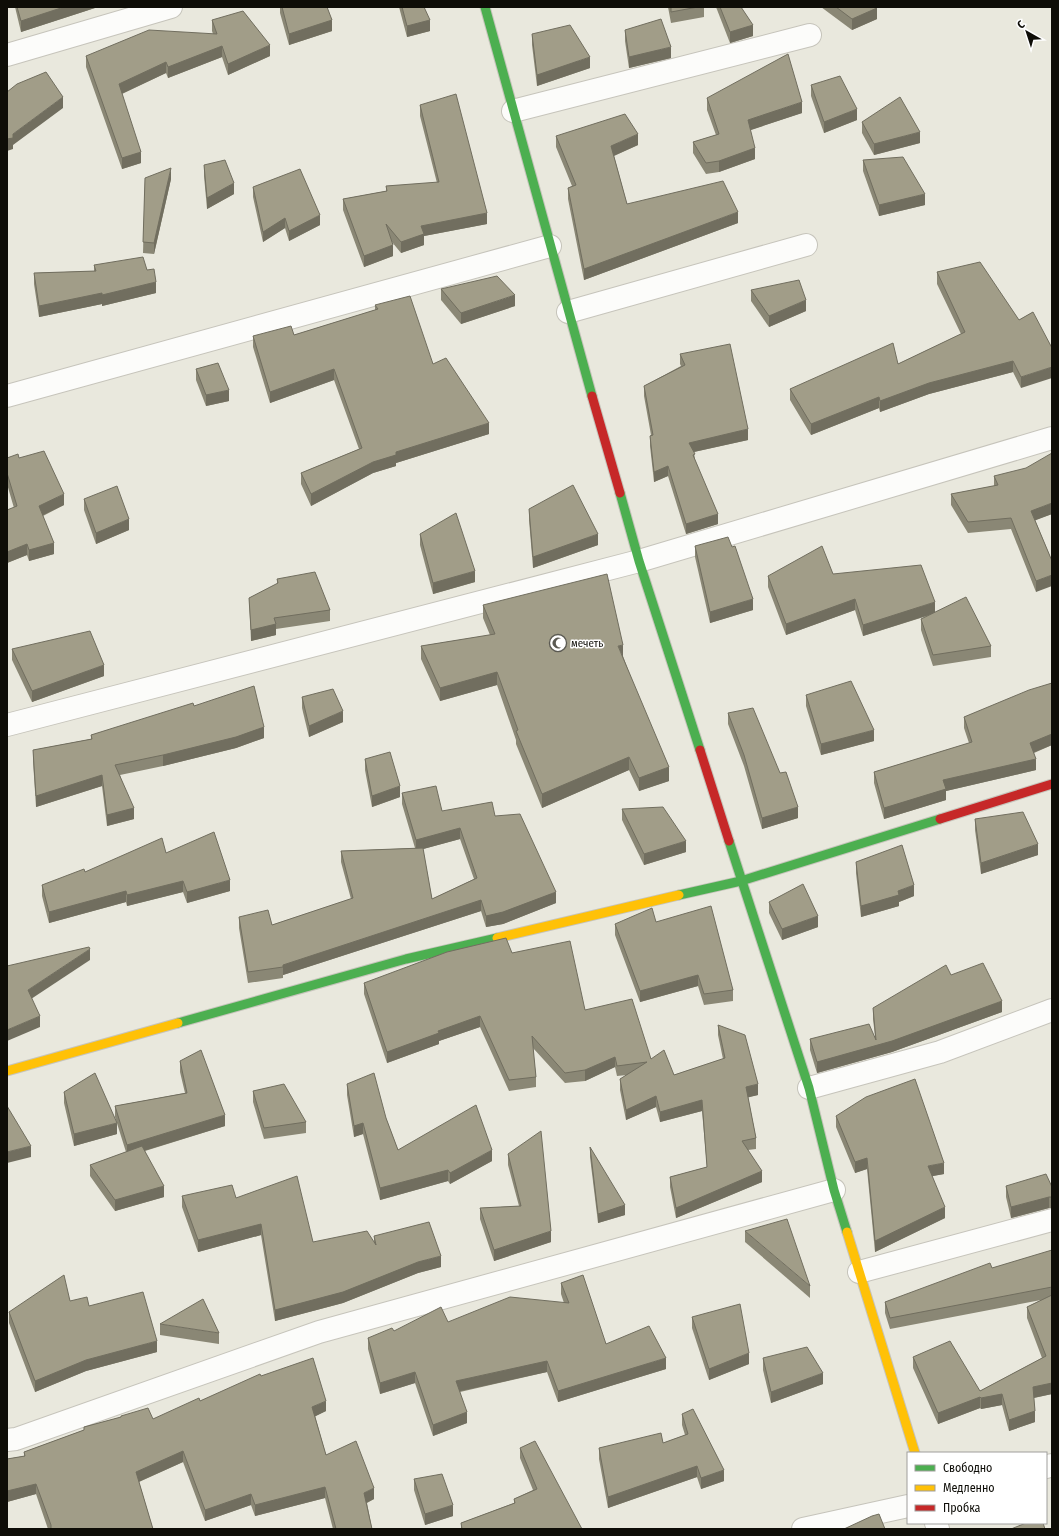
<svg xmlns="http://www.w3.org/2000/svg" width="1059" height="1536" font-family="'Fira Sans Condensed',sans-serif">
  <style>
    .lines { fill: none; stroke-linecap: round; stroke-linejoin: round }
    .street-casing { stroke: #c6c4bb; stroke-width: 24 }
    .fast-casing { stroke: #c6c4bb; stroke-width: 11 }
    .slow-casing { stroke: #c6c4bb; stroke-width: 11 }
    .jam-casing { stroke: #c6c4bb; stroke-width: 11 }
    .street { stroke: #fcfcfa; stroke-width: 22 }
    .fast { stroke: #4caf50; stroke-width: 9 }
    .slow { stroke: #ffc107; stroke-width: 9 }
    .jam { stroke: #c62828; stroke-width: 9 }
    .wall { fill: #8a8775; fill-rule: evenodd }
    .shaded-wall { fill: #716e5f }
    .building { fill: #a19d88; stroke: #716e5f }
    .labels { text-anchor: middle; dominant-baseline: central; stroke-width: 3; stroke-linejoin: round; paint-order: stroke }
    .poi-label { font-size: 11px; fill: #0e0d07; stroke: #fff; text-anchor: start }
  </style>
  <rect width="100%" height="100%" fill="#e9e8dd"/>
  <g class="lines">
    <g class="street-casing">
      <g id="street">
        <path d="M7 55 171 7"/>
        <path d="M513 111 810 35"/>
        <path d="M568 312 806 245"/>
        <path d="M7 396 550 246"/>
        <path d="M7 725 639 561 1052 438"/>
        <path d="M809 1088 940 1052 1052 1010"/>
        <path d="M859 1272 1052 1220"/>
        <path d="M7 1440 16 1439 319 1332 834 1190"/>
        <path d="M1046 1467 1052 1465"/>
        <path d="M936 1523 938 1529"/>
        <path d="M803 1529 908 1506"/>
      </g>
    </g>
    <g class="fast-casing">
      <g id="fast">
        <path d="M485 7 592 396"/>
        <path d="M620 493 639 561 700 750"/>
        <path d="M729 841 809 1088 834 1190 847 1232"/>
        <path d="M679 895 741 881 940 819"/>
        <path d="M178 1023 406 959 497 938"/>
      </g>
    </g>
    <g class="slow-casing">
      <g id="slow">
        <path d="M497 938 679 895"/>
        <path d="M7 1071 178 1023"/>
        <path d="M847 1232 915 1453"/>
      </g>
    </g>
    <g class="jam-casing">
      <g id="jam">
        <path d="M592 396 620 493"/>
        <path d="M700 750 729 841"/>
        <path d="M940 819 1052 784"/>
      </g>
    </g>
    <use href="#street" class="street"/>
    <use href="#fast" class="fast"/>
    <use href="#slow" class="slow"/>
    <use href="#jam" class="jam"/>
  </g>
  <g class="wall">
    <path d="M15 7H98L21 32Z"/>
    <path d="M280 7H327L332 31 289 45 280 13Z"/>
    <path d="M399 7H424L430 31 407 37Z"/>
    <path d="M668 7H704V17L671 23Z"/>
    <path d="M716 7H741L753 36 730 43Z"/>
    <path d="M821 7H877V19L852 30Z"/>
    <path d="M212 20 270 56 228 75 222 57 168 78 166 73 122 94 141 163 122 169 86 67V56L213 34 212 31Z"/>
    <path d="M625 30 671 58 629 68 625 41Z"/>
    <path d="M532 34 590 68 537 86 532 45Z"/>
    <path d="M811 85 857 120 824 133 811 96Z"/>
    <path d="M707 98 802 113 750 130 755 159 719 172 706 174 693 153V142L716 135 707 110Z"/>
    <path d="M420 105 487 224 424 236V245L401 253 392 242 393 256 364 267 343 210V199L386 191V186L437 183 420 116Z"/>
    <path d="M862 122 920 143 874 155 862 133Z"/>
    <path d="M556 136 638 145 614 156 627 204 738 223 584 280 568 199V188L572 186 556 147Z"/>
    <path d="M863 160 925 205 879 216 863 171Z"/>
    <path d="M204 165 234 194 207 209 204 176Z"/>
    <path d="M145 178 171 179 154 254 143 253Z"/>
    <path d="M253 187 320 225 289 241 285 228 263 242 253 197Z"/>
    <path d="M94 265 147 270 156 293 102 306V304L39 317 34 284V273L94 271Z"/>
    <path d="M937 272 1019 320 1033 312 1021 388 1013 372 929 394 880 412 879 408 811 435 790 400V389L898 364 961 334 937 284Z"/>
    <path d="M441 289 515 306 461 324 441 300Z"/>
    <path d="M751 290 806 311 769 327 751 301Z"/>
    <path d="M375 305 433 364 489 434 396 463V466L373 473 311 506 301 484V473L359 449 334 380 270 403 253 347V336L294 335 375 310Z"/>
    <path d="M680 354 748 440 694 452 695 460 718 524 686 534 668 476 654 482 650 446V436L651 435 644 396V386L681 366 680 364Z"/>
    <path d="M196 369 229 401 206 406 196 380Z"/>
    <path d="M7 458H19L64 505 43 516 54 554 29 561 27 555 7 563V510L14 508 7 484Z"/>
    <path d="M994 476 1052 514 1035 520 1052 561 1036 592 1011 529 968 533 951 505V494L994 486Z"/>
    <path d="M84 499 129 530 96 544 84 510Z"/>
    <path d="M529 509 598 545 533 568 529 520Z"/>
    <path d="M420 534 475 582 433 594 420 545Z"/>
    <path d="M695 546 753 610 710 623 695 557Z"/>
    <path d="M833 574 935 612 991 646V657L933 666 921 630V619L927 616 863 636 855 610 786 635 768 587V576Z"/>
    <path d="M277 579 330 610V621L276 629V635L251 641 249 598 277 584Z"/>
    <path d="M483 605 623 656 669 781 639 791 629 770 542 808 516 744V740L497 685 440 701 421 659V646L490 635 483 618Z"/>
    <path d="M12 649 104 676 32 702 12 660Z"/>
    <path d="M1052 683V745L1034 753 1036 770 946 791V800L884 819 874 783V772L969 743 964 728V717Z"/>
    <path d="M806 695 874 741 821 755 806 706Z"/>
    <path d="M302 697 343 722 309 737 302 708Z"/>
    <path d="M194 706 264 738 236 748 163 766 120 775 134 819 107 826 102 786 36 807 33 761V750L91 739V735Z"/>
    <path d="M728 713 798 818 762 829 744 766 728 724Z"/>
    <path d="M365 759 400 797 372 807 365 770Z"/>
    <path d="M402 793 442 811 495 816 556 903 503 924 486 927 481 911 283 975V978L248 983 239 928V917L272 925 351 899 341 862V851L415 848 402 804ZM460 839 474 879 432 899 423 849Z"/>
    <path d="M622 809 686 852 644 865 622 820Z"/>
    <path d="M975 819 1038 855 981 874 975 830Z"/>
    <path d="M166 853 230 891 187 903 183 892 127 906 126 902 49 923 42 896V885L85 872Z"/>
    <path d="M856 862 914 896 899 902V906L861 917 856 873Z"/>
    <path d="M769 902 818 927 782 940 769 913Z"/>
    <path d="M656 922 733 990V1001L704 1005 698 986 640 1002 615 935V924Z"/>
    <path d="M512 953 585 1010 651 1059 674 1075 723 1059 718 1035V1025L758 1095 748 1097 756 1138V1149L748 1150 762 1182 676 1218 670 1187V1177L707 1167 702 1111 660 1122 656 1107 626 1120 620 1090V1079L627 1075 617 1076 615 1067 585 1081 565 1083 533 1048 536 1077V1087L509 1091 480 1027 439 1041V1044L387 1063 364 994V983Z"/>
    <path d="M951 975 1002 1012 892 1052 817 1073 810 1050V1039L875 1036 873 1019V1008Z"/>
    <path d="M180 1061 225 1126 145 1151 164 1197 115 1211 90 1176V1165L126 1152 115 1117V1106L185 1093 180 1072Z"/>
    <path d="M347 1084 386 1118 398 1150 492 1161 450 1184 448 1181 380 1200 363 1134 354 1137 347 1095Z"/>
    <path d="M253 1091 306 1122V1133L264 1139 253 1102Z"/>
    <path d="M64 1092 117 1134 74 1146 64 1103Z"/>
    <path d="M836 1116 944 1174 932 1176 945 1218 875 1252 867 1169 855 1173 836 1127Z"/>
    <path d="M590 1147 625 1215 598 1223 590 1157Z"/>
    <path d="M508 1154 551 1242 494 1261 480 1219V1208L519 1206 508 1165Z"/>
    <path d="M1006 1186 1052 1187V1208H1049L1011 1218 1006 1197Z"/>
    <path d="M182 1196 236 1198 313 1242H374V1236L441 1267 418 1273 343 1303 275 1321 261 1235 198 1252 182 1207Z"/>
    <path d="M745 1231 810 1286V1298L745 1242Z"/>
    <path d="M1052 1251V1394L1034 1398 1035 1422 1009 1431 1002 1405 981 1409 980 1408 938 1424 913 1368V1357L980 1391 1042 1358 1027 1318V1307L1041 1300 890 1329 885 1313V1302L992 1268Z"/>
    <path d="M561 1283 606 1344 666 1369 558 1402 547 1372 460 1392 467 1423 433 1436 415 1383 380 1394 368 1349V1338L394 1331 564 1303 561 1294Z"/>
    <path d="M70 1301 89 1306 157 1352 86 1371 35 1392 9 1323V1312Z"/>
    <path d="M692 1317 749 1364 709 1380 692 1328Z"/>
    <path d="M160 1324 219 1333V1344L160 1335Z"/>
    <path d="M763 1358 823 1384 771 1403 763 1370Z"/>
    <path d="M261 1376 326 1411 315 1416 326 1455 374 1499 367 1503 372 1529H333L325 1498 255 1516 251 1505 205 1521 183 1462 139 1482 153 1529H48L36 1494 7 1502V1459L24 1456V1452L84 1430V1427L121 1417V1416L153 1419 200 1401Z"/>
    <path d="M682 1414 724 1481 701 1489 697 1477 608 1508 599 1459V1448L663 1443 685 1435 682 1425Z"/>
    <path d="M520 1448 582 1529H461V1523L514 1503V1499L533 1490 520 1458Z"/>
    <path d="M414 1479 453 1516 425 1525 414 1490Z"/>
  </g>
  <g class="shaded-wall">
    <path d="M64 7H98L21 32V21Z"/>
    <path d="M877 8V19L852 30V19Z"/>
    <path d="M332 20V31L289 45V34Z"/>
    <path d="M430 20V31L407 37V26Z"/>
    <path d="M753 25V36L730 43V32Z"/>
    <path d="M270 45V56L228 75V64Z"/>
    <path d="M222 46V57L168 78V67Z"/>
    <path d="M671 47V58L629 68V57Z"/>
    <path d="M590 57V68L537 86V75Z"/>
    <path d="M166 62V73L119 95V84Z"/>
    <path d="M63 97V108L13 145V149L7 151V139L13 134Z"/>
    <path d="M802 102V113L748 131V120Z"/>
    <path d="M857 109V120L824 133V122Z"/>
    <path d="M920 132V143L874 155V144Z"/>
    <path d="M638 134V145L611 157V146Z"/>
    <path d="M755 148V159L719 172V161Z"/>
    <path d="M141 152V163L122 169V158Z"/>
    <path d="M171 168V179L154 254V243Z"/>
    <path d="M234 183V194L207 209V198Z"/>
    <path d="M925 194V205L879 216V205Z"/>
    <path d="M738 212V223L584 280V269Z"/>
    <path d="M487 213V224L424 236V245L401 253V242L421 226Z"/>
    <path d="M320 215V225L289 241V231Z"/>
    <path d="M285 218V228L263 242V232Z"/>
    <path d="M393 245V256L364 267V256Z"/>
    <path d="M156 282V293L102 306V295Z"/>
    <path d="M102 293V304L39 317V306Z"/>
    <path d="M515 295V306L461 324V313Z"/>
    <path d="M806 300V311L769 327V316Z"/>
    <path d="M1013 361V372L929 394 880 412V401L929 383Z"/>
    <path d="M1052 367V378L1021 388V377Z"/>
    <path d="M334 369V380L270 403V392Z"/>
    <path d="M229 390V401L206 406V395Z"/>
    <path d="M879 397V408L811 435V424Z"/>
    <path d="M489 423V434L396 463V466L373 473 311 506V494L373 462 396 452Z"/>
    <path d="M748 429V440L689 453V443Z"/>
    <path d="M668 466V476L654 482V472Z"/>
    <path d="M64 494V505L39 517V506Z"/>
    <path d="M1052 503V514L1031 522V511Z"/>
    <path d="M718 514V524L686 534V524Z"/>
    <path d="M129 519V530L96 544V533Z"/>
    <path d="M598 534V545L533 568V557Z"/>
    <path d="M54 543V554L29 561V550Z"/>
    <path d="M27 544V555L7 563V552Z"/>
    <path d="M475 571V582L433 594V583Z"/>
    <path d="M1052 575V586L1036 592V581Z"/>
    <path d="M753 599V610L710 623V612Z"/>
    <path d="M855 599V610L786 635V624Z"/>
    <path d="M935 602V613L863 636V625Z"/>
    <path d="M276 624V635L251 641V630Z"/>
    <path d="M623 645V658L618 646Z"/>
    <path d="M104 665V676L32 702V691Z"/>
    <path d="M497 672V685L440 701V688Z"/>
    <path d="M343 711V722L309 737V726Z"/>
    <path d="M264 727V738L236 748 163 766V755Z"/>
    <path d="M874 730V741L821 755V744Z"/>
    <path d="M1052 734V745L1030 754V743Z"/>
    <path d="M629 757V770L542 808V794Z"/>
    <path d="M1036 759V770L946 791V800L884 819V808L943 780Z"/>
    <path d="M669 767V781L639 791V778Z"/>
    <path d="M102 775V786L36 807V796Z"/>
    <path d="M400 786V797L372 807V796Z"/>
    <rect x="7" y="796" width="1" height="11"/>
    <path d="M798 807V818L762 829V818Z"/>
    <path d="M134 808V819L107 826V815Z"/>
    <path d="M460 828V839L416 851V840Z"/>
    <path d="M686 841V852L644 865V854Z"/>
    <path d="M1038 844V855L981 874V863Z"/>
    <path d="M230 880V891L187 903V892Z"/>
    <path d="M183 881V892L127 906V895Z"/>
    <path d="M914 885V896L899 902V906L861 917V906L898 891Z"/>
    <path d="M126 891V902L49 923V912Z"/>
    <path d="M556 892V903L503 924 486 927V916Z"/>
    <path d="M481 900V911L283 975V965Z"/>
    <path d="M818 916V927L782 940V929Z"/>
    <path d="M90 949V960L28 1001V990Z"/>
    <path d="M698 975V986L640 1002V991Z"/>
    <path d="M1002 1001V1012L892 1052 817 1073V1062Z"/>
    <path d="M40 1016V1027L7 1041V1030Z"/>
    <path d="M480 1016V1027L439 1041V1044L387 1063V1052L438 1031Z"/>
    <path d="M615 1057V1067L585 1081V1070Z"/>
    <path d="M758 1084V1095L746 1098V1087Z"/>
    <path d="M656 1096V1107L626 1120V1110Z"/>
    <path d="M702 1100V1111L660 1122V1112Z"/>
    <path d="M225 1115V1126L127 1156V1145Z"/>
    <path d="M117 1123V1134L74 1146V1134Z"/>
    <path d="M363 1123V1134L354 1137V1126Z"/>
    <path d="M31 1146V1157L7 1163V1152Z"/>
    <path d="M492 1150V1161L450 1184V1173Z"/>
    <path d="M867 1158V1169L855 1173V1162Z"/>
    <path d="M944 1163V1174L928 1177V1166Z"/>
    <path d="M448 1170V1181L380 1200V1188Z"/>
    <path d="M762 1171V1182L676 1218V1208Z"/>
    <path d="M164 1186V1197L115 1211V1200Z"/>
    <path d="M1049 1197V1208L1011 1218V1207Z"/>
    <path d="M625 1205V1215L598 1223V1214Z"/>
    <path d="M945 1207V1218L875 1252V1241Z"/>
    <path d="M261 1224V1235L198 1252V1240Z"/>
    <path d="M551 1231V1242L494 1261V1250Z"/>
    <path d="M441 1256V1267L418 1273 343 1303 275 1321V1310L418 1262Z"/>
    <path d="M157 1341V1352L86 1371 35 1392V1381L86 1360Z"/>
    <path d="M749 1353V1364L709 1380V1369Z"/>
    <path d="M666 1358V1369L558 1402V1391Z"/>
    <path d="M547 1361V1372L456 1392V1381Z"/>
    <path d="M415 1372V1383L380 1394V1383Z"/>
    <path d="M823 1373V1384L771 1403V1392Z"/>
    <path d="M1052 1383V1394L1033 1398V1387Z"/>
    <path d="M1002 1394V1405L981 1409V1398Z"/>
    <path d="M980 1397V1408L938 1424V1413Z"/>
    <path d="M326 1401V1411L312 1418V1407Z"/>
    <path d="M1035 1411V1422L1009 1431V1420Z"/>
    <path d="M467 1412V1423L433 1436V1425Z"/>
    <path d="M183 1451V1462L136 1483V1472Z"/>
    <path d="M697 1466V1477L608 1508V1497Z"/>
    <path d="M724 1470V1481L701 1489V1478Z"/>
    <path d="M36 1484V1494L7 1502V1491Z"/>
    <path d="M325 1487V1498L255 1516V1505Z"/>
    <path d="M374 1488V1499L364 1504V1493Z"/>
    <path d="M251 1494V1505L205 1521V1510Z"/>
    <path d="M453 1505V1516L425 1525V1514Z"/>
  </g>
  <g class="building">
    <path d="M17 7H64L21 21Z"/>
    <path d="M282 7H327L332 20 289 34Z"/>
    <path d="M402 7H424L430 20 407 26Z"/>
    <path d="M671 7H698L671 12Z"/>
    <path d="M720 7H741L753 25 730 32Z"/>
    <path d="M836 7H877V8L852 19Z"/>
    <path d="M243 11 270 45 228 64 222 46 168 67 166 62 119 84 141 152 122 158 86 56 149 30 217 34 212 20Z"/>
    <path d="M661 19 671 47 629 57 625 30Z"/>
    <path d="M570 25 590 57 537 75 532 34Z"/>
    <path d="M788 54 802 102 748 120 755 148 719 161 706 163 693 142 719 134 707 98Z"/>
    <path d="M46 72 63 97 13 134V138L7 139V92L17 84Z"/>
    <path d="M840 76 857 109 824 122 811 85Z"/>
    <path d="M456 94 487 213 421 226 424 234 401 242 386 224 393 245 364 256 343 199 387 191 386 186 439 182 420 105Z"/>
    <path d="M900 97 920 132 874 144 862 122Z"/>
    <path d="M625 114 638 134 611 146 627 204 723 181 738 212 584 269 568 188 576 185 556 136Z"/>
    <path d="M903 157 925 194 879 205 863 160Z"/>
    <path d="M225 160 234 183 207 198 204 165Z"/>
    <path d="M171 168 154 243 143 242 145 178Z"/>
    <path d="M300 169 320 215 289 231 285 218 263 232 253 187Z"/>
    <path d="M143 257 147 270 154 269 156 282 102 295V293L39 306 34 273 96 271 94 265Z"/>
    <path d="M980 262 1019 320 1033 312 1052 348V367L1021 377 1013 361 929 383 880 401 879 397 811 424 790 389 893 343 898 364 965 332 937 272Z"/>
    <path d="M497 276 515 295 461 313 441 289Z"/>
    <path d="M799 280 806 300 769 316 751 290Z"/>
    <path d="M410 296 433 364 446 358 489 423 396 452V455L373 462 311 494 301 473 362 448 334 369 270 392 253 336 291 326 294 335 378 309 375 305Z"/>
    <path d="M730 344 748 429 689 443 695 454 693 455 718 514 686 524 668 466 654 472 650 436 653 435 644 386 685 365 680 354Z"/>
    <path d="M218 363 229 390 206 395 196 369Z"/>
    <path d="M44 451 64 494 39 506 54 543 29 550 27 544 7 552V510L17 506 7 473V458L18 454 19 458Z"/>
    <path d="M1052 453V503L1031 511 1052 561V575L1036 581 1011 518 968 522 951 494 998 485 994 476 1026 468Z"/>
    <path d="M573 485 598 534 533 557 529 509Z"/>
    <path d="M117 486 129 519 96 533 84 499Z"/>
    <path d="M456 513 475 571 433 583 420 534Z"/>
    <path d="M728 537 732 547 735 546 753 599 710 612 695 546Z"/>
    <path d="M822 546 833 574 921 565 935 602 863 625 855 599 786 624 768 576Z"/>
    <path d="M315 572 330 610 274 618 276 624 251 630 249 598 278 583 277 579Z"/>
    <path d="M607 574 623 645 618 646 669 767 639 778 629 757 542 794 516 731 518 730 497 672 440 688 421 646 495 634 483 605Z"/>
    <path d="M966 597 991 646 933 655 921 619Z"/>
    <path d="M90 631 104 665 32 691 12 649Z"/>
    <path d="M851 681 874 730 821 744 806 695Z"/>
    <path d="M1052 683V734L1030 743 1036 759 943 780 946 789 884 808 874 772 972 742 964 717 1029 690Z"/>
    <path d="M254 686 264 727 236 737 163 755 115 765 134 808 107 815 102 775 36 796 33 750 92 739 91 735 193 703 194 706Z"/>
    <path d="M333 689 343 711 309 726 302 697Z"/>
    <path d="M753 708 780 773 786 772 798 807 762 818 744 755 728 713Z"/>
    <path d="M390 752 400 786 372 796 365 759Z"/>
    <path d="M436 786 442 811 492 802 495 816 520 814 556 892 503 912 486 916 481 900 283 965V967L248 972 239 917 268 910 272 925 353 898 341 851 423 848 432 899 477 878 460 828 416 840 402 793Z"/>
    <path d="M663 807 686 841 644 854 622 809Z"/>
    <path d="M1023 812 1038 844 981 863 975 819Z"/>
    <path d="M214 832 230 880 187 892 183 881 127 895 126 891 49 912 42 885 84 869 85 872 162 838 166 853Z"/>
    <path d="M902 845 914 885 898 891 899 895 861 906 856 862Z"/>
    <path d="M803 884 818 916 782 929 769 902Z"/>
    <path d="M711 906 733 990 704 994 698 975 640 991 615 924 652 908 656 922Z"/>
    <path d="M506 938 512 953 570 941 585 1010 632 999 651 1059 664 1050 674 1075 725 1058 718 1025 745 1035 758 1084 746 1087 756 1138 742 1141 762 1171 676 1208 670 1177 707 1167 702 1100 660 1112 656 1096 626 1110 620 1079 647 1062 617 1066 615 1057 585 1070 565 1073 532 1036 536 1077 509 1080 480 1016 438 1031 439 1033 387 1052 364 983 447 952Z"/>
    <path d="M89 947 90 949 28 990 40 1016 7 1030V966Z"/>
    <path d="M983 963 1002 1001 892 1041 817 1062 810 1039 869 1024 876 1040 873 1008 946 965 951 975Z"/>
    <path d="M201 1050 225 1115 127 1145 115 1106 187 1093 180 1061Z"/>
    <path d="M95 1073 117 1123 74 1134 64 1092Z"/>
    <path d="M374 1073 386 1118 398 1150 476 1105 492 1150 450 1173 448 1170 380 1188 363 1123 354 1126 347 1084Z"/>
    <path d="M915 1079 944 1163 928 1166 945 1207 875 1241 867 1158 855 1162 836 1116 866 1097Z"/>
    <path d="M284 1084 306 1122 264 1128 253 1091Z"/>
    <path d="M7 1106 31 1146 7 1152Z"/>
    <path d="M541 1131 551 1231 494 1250 480 1208 521 1206 508 1154Z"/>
    <path d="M142 1146 164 1186 115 1200 90 1165Z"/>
    <path d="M590 1147 625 1205 598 1214Z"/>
    <path d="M1046 1174 1052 1187V1197H1049L1011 1207 1006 1186Z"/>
    <path d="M297 1176 313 1242 367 1231 376 1245 374 1236 429 1222 441 1256 418 1262 343 1292 275 1310 261 1224 198 1240 182 1196 232 1185 236 1198Z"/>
    <path d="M787 1219 810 1286 745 1231Z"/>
    <path d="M1052 1250V1287L890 1318 885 1302 990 1263 992 1268Z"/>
    <path d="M64 1275 70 1301 87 1297 89 1306 143 1292 157 1341 86 1360 35 1381 9 1312Z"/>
    <path d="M583 1275 606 1344 649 1326 666 1358 558 1391 547 1361 456 1381 467 1412 433 1425 415 1372 380 1383 368 1338 392 1328 394 1331 441 1307 448 1322 510 1297 569 1303 561 1283Z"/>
    <path d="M1052 1295V1383L1033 1387 1035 1411 1009 1420 1002 1394 981 1398 980 1397 938 1413 913 1357 950 1341 980 1391 1046 1356 1027 1307Z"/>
    <path d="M203 1299 219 1333 160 1324Z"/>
    <path d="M740 1304 749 1353 709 1369 692 1317Z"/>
    <path d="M807 1347 823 1373 771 1392 763 1358Z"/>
    <path d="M313 1358 326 1401 312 1407 326 1455 356 1441 374 1488 364 1493 372 1529H336L325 1487 255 1505 251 1494 205 1510 183 1451 136 1472 153 1529H51V1525L36 1484 7 1491V1459L25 1456 24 1452 84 1430V1427L121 1417V1416L148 1408 153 1419 199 1398 200 1401 260 1374 261 1376Z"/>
    <path d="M693 1409 724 1470 701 1478 697 1466 608 1497 599 1448 661 1433 663 1443 688 1434 682 1414Z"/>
    <path d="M535 1441 582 1529H462L461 1523 515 1503 514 1499 537 1489 520 1448Z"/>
    <path d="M442 1474 453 1505 425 1514 414 1479Z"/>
    <path d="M879 1514 885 1529H844L872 1516Z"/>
    <path d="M1026 1523H1043L1045 1529H1011Z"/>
  </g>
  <defs>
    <g id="mosque-ring" transform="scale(0.9)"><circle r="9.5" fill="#fff" stroke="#5b5a52" stroke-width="1.5"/><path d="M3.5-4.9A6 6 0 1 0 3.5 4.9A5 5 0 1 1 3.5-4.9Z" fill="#5b5a52"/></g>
  </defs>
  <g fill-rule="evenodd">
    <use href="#mosque-ring" x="558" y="643"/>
  </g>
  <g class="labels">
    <g class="poi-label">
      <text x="571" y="643">мечеть</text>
    </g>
  </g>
  <rect width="1059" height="1536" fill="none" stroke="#0e0d07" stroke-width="16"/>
  <rect x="907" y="1452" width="140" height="72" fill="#ffffff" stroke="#9f9e9c"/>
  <rect x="915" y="1465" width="20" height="6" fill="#4caf50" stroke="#9f9e9c"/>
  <text x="943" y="1472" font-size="12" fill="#0e0d07">Свободно</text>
  <rect x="915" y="1485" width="20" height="6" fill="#ffc107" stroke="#9f9e9c"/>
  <text x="943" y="1492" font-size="12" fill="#0e0d07">Медленно</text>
  <rect x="915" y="1505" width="20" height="6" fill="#c62828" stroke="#9f9e9c"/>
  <text x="943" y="1512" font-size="12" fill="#0e0d07">Пробка</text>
  <g transform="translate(1027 32) rotate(321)" stroke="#ffffff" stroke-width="3" paint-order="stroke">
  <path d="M0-3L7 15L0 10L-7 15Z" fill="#0e0d07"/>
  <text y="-6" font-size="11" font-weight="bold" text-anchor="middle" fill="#0e0d07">С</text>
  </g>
</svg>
